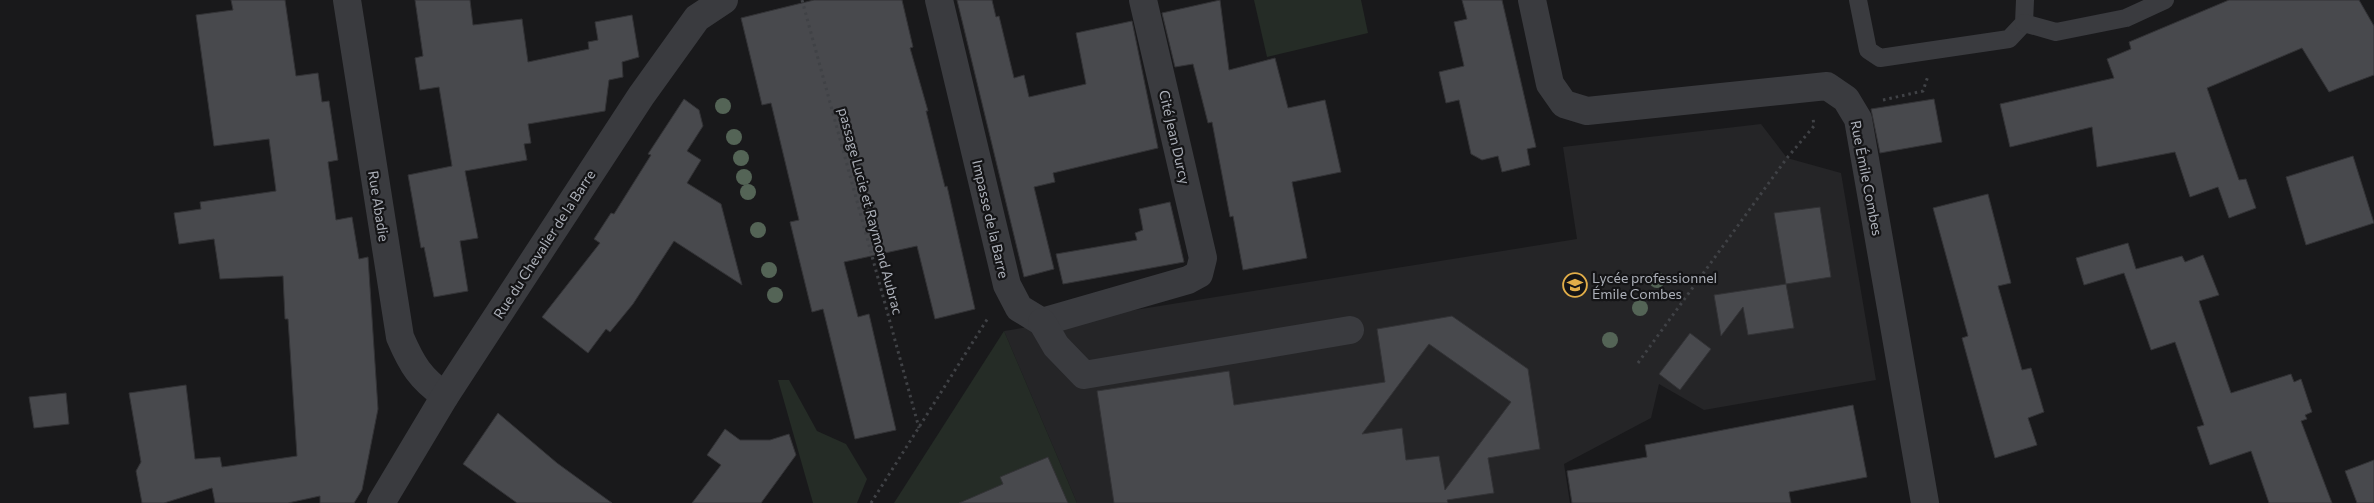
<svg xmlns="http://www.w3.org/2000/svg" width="2374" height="503" font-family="Commissioner,sans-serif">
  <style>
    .built { fill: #252527 }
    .green { fill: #252c26 }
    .building { fill: #48494d; stroke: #333336; fill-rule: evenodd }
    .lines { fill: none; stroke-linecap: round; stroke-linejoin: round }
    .path { stroke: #404246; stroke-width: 3; stroke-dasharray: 2.5 4; stroke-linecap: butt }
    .service { stroke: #3a3b3f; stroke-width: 18 }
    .minor { stroke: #3a3b3f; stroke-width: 28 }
    .tertiary { stroke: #3a3b3f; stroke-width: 28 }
    .tree { fill: #546456 }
    .labels { text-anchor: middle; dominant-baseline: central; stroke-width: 4.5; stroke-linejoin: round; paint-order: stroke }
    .street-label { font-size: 14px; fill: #acb0b9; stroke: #141416 }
    .poi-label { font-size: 14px; fill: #acb0b9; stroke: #141416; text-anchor: start }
  </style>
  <rect width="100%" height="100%" fill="#19191b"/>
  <path class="built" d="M1761 124 1787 158 1841 173 1876 380 1704 410 1659 384 1651 418 1564 464 1570 503H1077L1004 331 1577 239 1563 147Z"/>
  <g class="green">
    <path d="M1254 0H1361L1368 33 1267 57Z"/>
    <path d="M1004 331 1077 503H894Z"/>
    <path d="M778 380H789L817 431 846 444 867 479 857 503H813Z"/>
  </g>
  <g class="building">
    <path d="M231 0H285L296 76 318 73 322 102 329 101 338 160 328 162 336 220 352 217 359 259 368 257 378 409 362 490 354 503H320V496L288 503H215L212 488 164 503H142L136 471 141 462 129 393 186 385 195 459 220 457 222 467 297 456 288 319H285L283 276 220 279 214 239 179 244 174 213 201 209 200 202 276 191 269 139 214 146 196 15 233 10Z"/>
    <path d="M415 0H470L473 25 522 19 528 62 589 49 588 42 598 40 595 22 632 15 639 57 622 62 623 77 609 80 605 111 528 124 531 143 524 144 527 160 465 171 478 238 460 241 468 291 434 297 424 247 421 248 408 175 452 166 439 87 420 90 415 58 423 56Z"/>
    <path d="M814 0H902L913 47 910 48 928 111H926L945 187 947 186 975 309 935 319 917 246 844 262 858 317 869 314 896 430 855 439 823 309 812 312 790 222 799 220 771 103 762 105 741 18Z"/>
    <path d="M957 0H992L996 17 999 16 1014 78 1024 75 1029 97 1086 84 1076 33 1132 21 1158 148 1053 173 1055 182 1034 187 1054 269 1024 277Z"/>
    <path d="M1220 0 1229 70 1275 58 1288 108 1325 100 1341 172 1292 182 1307 258 1243 270 1233 216 1230 217 1212 122 1208 123 1193 64 1175 67 1162 13Z"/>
    <path d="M1462 0H1502L1536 147 1527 149 1530 165 1502 172 1498 156 1482 160 1471 154 1459 100 1446 103 1439 72 1464 66 1454 22 1467 19Z"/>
    <path d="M2229 0H2359L2374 26V75L2339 88 2329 92 2302 48 2207 88 2239 180 2246 179 2256 208 2229 218 2218 187 2190 197 2175 152 2097 167 2092 127 2010 147 2000 104 2114 78 2107 59 2131 49 2129 42Z"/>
    <path d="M684 99 699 110 703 126 687 151 701 160 687 183 721 204 742 285 674 241 633 304 610 332 606 329 588 353 542 317 600 243 594 239 611 213 614 214 651 155 648 154Z"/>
    <path d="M1934 99 1942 142 1880 153 1871 109Z"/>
    <path d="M2353 156 2374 223 2306 245 2286 177Z"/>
    <path d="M1988 194 2011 283 1998 286 2022 370 2031 368 2044 412 2028 418 2037 445 1995 458 1962 338 1968 336 1933 208Z"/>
    <path d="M1170 202 1184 262 1063 284 1056 254 1137 240 1135 233 1143 230 1139 209Z"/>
    <path d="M1820 207 1831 277 1786 284 1774 213Z"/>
    <path d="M2128 243 2136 269 2182 256 2185 262 2203 255 2219 295 2199 301 2231 393 2291 374 2294 382 2301 379 2312 412 2305 415 2307 419 2301 421 2332 503H2269L2251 451 2210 465 2197 427 2204 425 2175 342 2151 350 2124 273 2084 285 2076 258Z"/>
    <path d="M1786 284 1794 328 1748 335 1743 307 1721 336 1714 295Z"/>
    <path d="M1452 316 1528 369 1540 449 1488 458 1494 493 1447 500 1448 503H1114L1097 391 1229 371 1234 405 1385 382 1377 329ZM1429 344 1511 402 1445 490 1439 456 1406 460 1402 428 1362 434Z"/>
    <path d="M1690 333 1711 349 1680 390 1659 374Z"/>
    <path d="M66 393 69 424 34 428 29 397Z"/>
    <path d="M1853 405 1867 477 1789 492 1791 503H1572L1567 471 1647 457 1645 445Z"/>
    <path d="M498 413 557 463 612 503H517L463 464Z"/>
    <path d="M725 429 740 440H770L789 434 796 455 761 503H692L721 465 707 455Z"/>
    <path d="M1048 457 1068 503H959L1003 484 1000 477Z"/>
    <path d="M2374 460V503H2357L2345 471Z"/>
  </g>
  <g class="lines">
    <g class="path">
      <path d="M802 0 919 428"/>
      <path d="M1883 100 1923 91 1928 76"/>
      <path d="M1638 363 1787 158 1814 126 1813 118"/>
      <path d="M871 503 988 318"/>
    </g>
    <g class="service">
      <path d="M1858 0 1868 50 1880 58 2009 39 2024 23 2025 0"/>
      <path d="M2024 23 2056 32 2126 18 2165 0"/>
    </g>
    <g class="minor">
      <path d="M347 0 400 337C412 365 420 378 445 396"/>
      <path d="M939 0 1007 285 1019 308 1042 322 1188 280 1199 274 1203 258 1143 0"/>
      <path d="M1532 0 1550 84 1564 104 1587 111 1827 86 1846 99 1858 119 1925 503"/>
      <path d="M1042 322 1056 346 1084 375 1350 330"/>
    </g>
    <path class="tertiary" d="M381 503 445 396 641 96 697 18 724 0"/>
  </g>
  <g class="tree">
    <circle cx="723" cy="106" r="8"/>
    <circle cx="734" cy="137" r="8"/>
    <circle cx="741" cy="158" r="8"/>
    <circle cx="744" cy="177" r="8"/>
    <circle cx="748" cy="192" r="8"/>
    <circle cx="758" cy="230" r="8"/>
    <circle cx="769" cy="270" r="8"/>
    <circle cx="1657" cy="280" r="8"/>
    <circle cx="775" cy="295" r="8"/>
    <circle cx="1640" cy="308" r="8"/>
    <circle cx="1610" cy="340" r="8"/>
  </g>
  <defs>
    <g id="school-ring" transform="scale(1.25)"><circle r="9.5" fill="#141416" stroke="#e2ae49" stroke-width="1.5"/><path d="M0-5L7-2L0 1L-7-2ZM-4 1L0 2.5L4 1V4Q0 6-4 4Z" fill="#e2ae49"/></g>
  </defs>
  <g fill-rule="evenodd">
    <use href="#school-ring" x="1575" y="285"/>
  </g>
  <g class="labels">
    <g class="street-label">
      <text transform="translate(1175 137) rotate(77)">Cité Jean Durcy</text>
      <text transform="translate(1867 178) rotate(79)">Rue Émile Combes</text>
      <text transform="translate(379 206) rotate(81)">Rue Abadie</text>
      <text transform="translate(871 211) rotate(75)">passage Lucie et Raymond Aubrac</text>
      <text transform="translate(991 219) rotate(77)">Impasse de la Barre</text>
      <text transform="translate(544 244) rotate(-57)">Rue du Chevalier de la Barre</text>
    </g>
    <g class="poi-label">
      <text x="1592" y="277">Lycée professionnel<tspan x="1592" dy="16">Émile Combes</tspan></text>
    </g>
  </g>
</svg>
